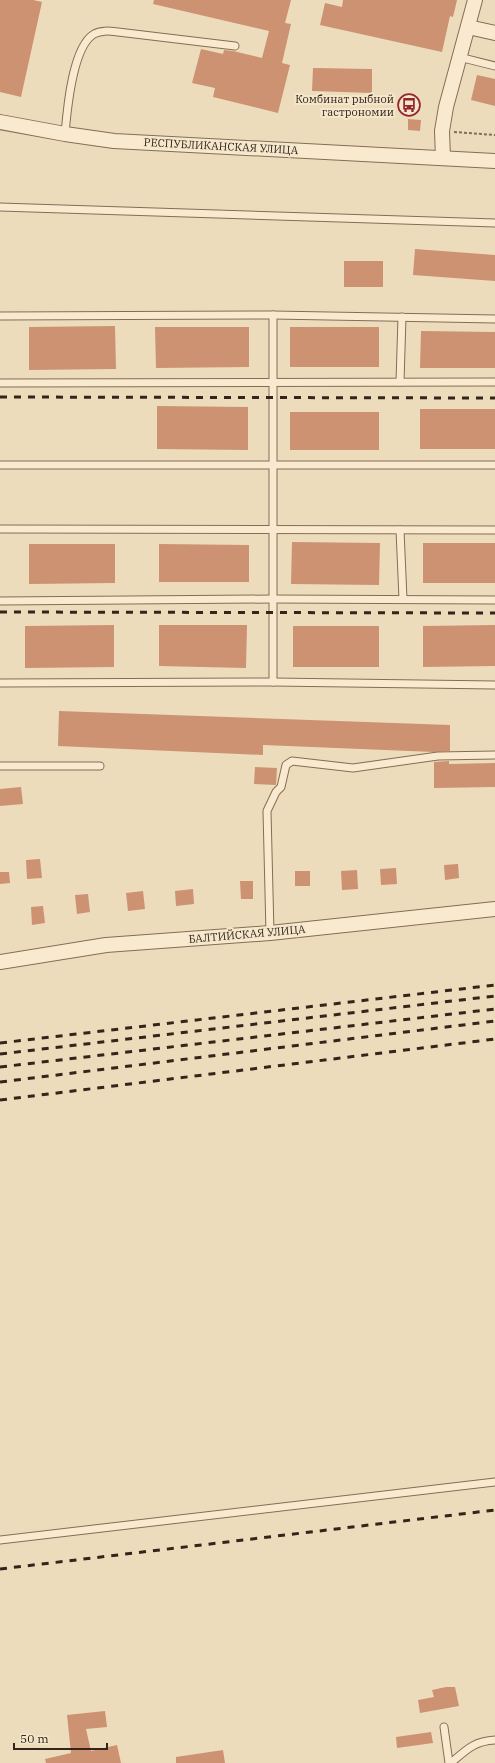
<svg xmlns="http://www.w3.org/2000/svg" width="495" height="1763" font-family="'IBM Plex Serif',serif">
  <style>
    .building { fill: #cc9272 }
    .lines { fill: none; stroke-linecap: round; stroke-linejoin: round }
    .lane-casing { stroke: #856c56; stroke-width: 9 }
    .street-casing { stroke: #856c56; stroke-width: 16 }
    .path { stroke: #856c56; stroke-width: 2; stroke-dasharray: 3 2; stroke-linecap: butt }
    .lane { stroke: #f9eacf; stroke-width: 7 }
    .street { stroke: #f9eacf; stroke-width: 14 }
    .rail { stroke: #34251b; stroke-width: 3; stroke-dasharray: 7 7; stroke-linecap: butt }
    .labels { text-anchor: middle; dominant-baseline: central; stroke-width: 4; stroke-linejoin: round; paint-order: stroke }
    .poi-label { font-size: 11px; fill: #34251b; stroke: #f5e7cc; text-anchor: end }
    .street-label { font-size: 11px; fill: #34251b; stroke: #f5e7cc }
  </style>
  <rect width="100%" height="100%" fill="#eddcbc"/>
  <g class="building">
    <path d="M0 0H33L42 2 21 97 0 92Z"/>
    <path d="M154 0H291L285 23 291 24 282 63 290 65 278 113 213 97 215 88 192 83 201 49 223 54 224 50 233 51 262 58 269 31 153 4Z"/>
    <path d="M343 0H457L453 17 450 16 442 52 320 25 325 3 342 7Z"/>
    <path d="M313 68 372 69V93L312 91Z"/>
    <path d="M477 75 495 79V106L471 100Z"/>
    <path d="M408 119 421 120 420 131 408 130Z"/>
    <path d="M415 249 495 255V281L413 275Z"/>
    <rect x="344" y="261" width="39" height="26"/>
    <path d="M115 326 116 369 29 370V327Z"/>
    <path d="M155 327H249V367L156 368Z"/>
    <rect x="290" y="327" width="89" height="40"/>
    <path d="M421 331 495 332V368H420Z"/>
    <path d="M157 406 248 407V450L157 449Z"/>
    <rect x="420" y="409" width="75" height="40"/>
    <rect x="290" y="412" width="89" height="38"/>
    <path d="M292 542 380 543 379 585 291 584Z"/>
    <rect x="423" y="543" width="72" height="40"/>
    <path d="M29 544H115V583L29 584Z"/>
    <path d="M159 544 249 545V582H159Z"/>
    <path d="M114 625V667L25 668V626Z"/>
    <path d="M159 625H247L246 668 159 666Z"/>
    <path d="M495 625V666L423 667V626Z"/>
    <rect x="293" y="626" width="86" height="41"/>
    <path d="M59 711 450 725V751L434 752 263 745V755L58 746Z"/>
    <path d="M449 761V764L495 763V787L434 788V762Z"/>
    <path d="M255 767 277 768 276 785 254 784Z"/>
    <path d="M21 787 23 804 0 806V789Z"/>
    <path d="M40 859 42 878 27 879 26 860Z"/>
    <path d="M458 864 459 878 445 880 444 865Z"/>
    <path d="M396 868 397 884 381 885 380 869Z"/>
    <path d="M357 870 358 889 342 890 341 871Z"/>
    <rect x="295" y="871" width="15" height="15"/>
    <path d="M0 872H9L10 883 0 884Z"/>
    <path d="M240 881H253V899H241Z"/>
    <path d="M193 889 194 904 176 906 175 891Z"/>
    <path d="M143 891 145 909 128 911 126 893Z"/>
    <path d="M88 894 90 912 77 914 75 895Z"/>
    <path d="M43 906 45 923 32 925 31 907Z"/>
    <path d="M446 1687H455L459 1706 420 1713 418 1700 434 1697 432 1690Z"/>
    <path d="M105 1711 107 1727 86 1729 91 1751 117 1745 121 1763H46L45 1759 71 1753 67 1715Z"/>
    <path d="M431 1732 433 1743 397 1748 396 1737Z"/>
    <path d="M223 1750 225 1763H176V1757Z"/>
  </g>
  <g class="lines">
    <g class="lane-casing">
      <g id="lane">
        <path d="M459 57 495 66"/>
        <path d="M65 134C67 111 72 47 94 34 101 30 109 31 118 32L235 46"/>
        <path d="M0 207 495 223"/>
        <path d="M0 316 273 315 495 319"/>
        <path d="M400 382 402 317"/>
        <path d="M0 383 495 382"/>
        <path d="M0 465H495"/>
        <path d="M0 529 495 530"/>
        <path d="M400 530 403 599"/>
        <path d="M0 601 272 599 495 600"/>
        <path d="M273 682V315"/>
        <path d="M0 683 273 682 495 685"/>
        <path d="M0 766H100"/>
        <path d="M270 933 267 811 276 792 281 787 286 765 292 761 353 768 438 756 495 755"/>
        <path d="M0 1540 495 1482"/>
        <path d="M444 1727 449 1763"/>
        <path d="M451 1763C466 1750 474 1741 495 1740"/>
      </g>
    </g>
    <g class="street-casing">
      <g id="street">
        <path d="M468 27 495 33"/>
        <path d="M0 122 65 134 114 141 495 161"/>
        <path d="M443 158 442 131 446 107 475 0"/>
        <path d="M0 962 106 945 270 933 495 909"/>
      </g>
    </g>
    <path class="path" d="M454 132 495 135"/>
    <use href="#lane" class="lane"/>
    <use href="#street" class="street"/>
    <g class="rail">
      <path d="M0 397 495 398"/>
      <path d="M0 612 495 613"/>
      <path d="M0 1043 495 985"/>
      <path d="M0 1054 495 996"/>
      <path d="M0 1067 495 1009"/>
      <path d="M0 1082 495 1021"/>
      <path d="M0 1100 495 1039"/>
      <path d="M0 1569 495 1510"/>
    </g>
  </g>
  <defs>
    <g id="bus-ring" transform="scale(1.15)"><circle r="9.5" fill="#f5e7cc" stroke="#94262d" stroke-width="1.5"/><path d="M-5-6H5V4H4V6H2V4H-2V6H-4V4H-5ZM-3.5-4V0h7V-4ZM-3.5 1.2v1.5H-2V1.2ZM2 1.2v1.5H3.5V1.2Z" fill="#94262d"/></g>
  </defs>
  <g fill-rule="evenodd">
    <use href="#bus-ring" x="409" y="105"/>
  </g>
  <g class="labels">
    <g class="poi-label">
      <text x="394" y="99">Комбинат рыбной<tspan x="394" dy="13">гастрономии</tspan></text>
    </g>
    <g class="street-label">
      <text transform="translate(221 146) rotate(3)">РЕСПУБЛИКАНСКАЯ УЛИЦА</text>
      <text transform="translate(247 934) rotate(-5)">БАЛТИЙСКАЯ УЛИЦА</text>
    </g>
  </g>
  <path d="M14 1743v6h93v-6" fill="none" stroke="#34251b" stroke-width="2"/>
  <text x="20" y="1743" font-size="12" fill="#34251b" stroke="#f5e7cc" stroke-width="3" paint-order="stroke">50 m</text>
</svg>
